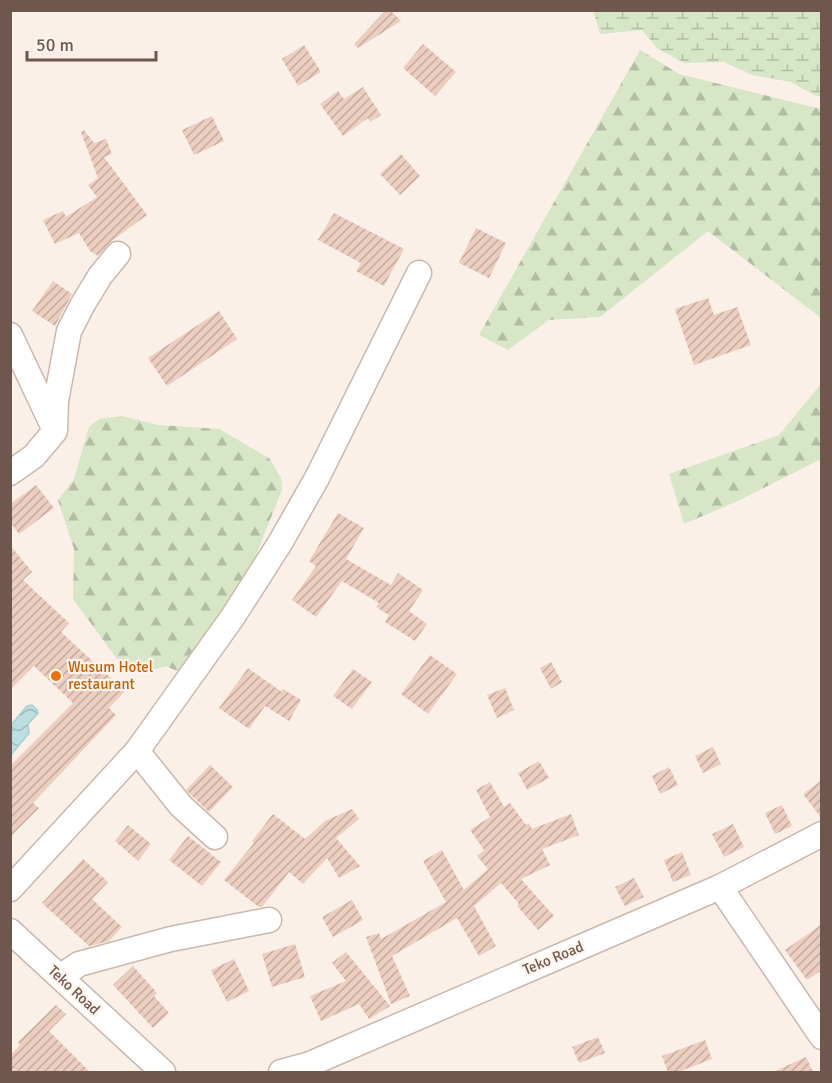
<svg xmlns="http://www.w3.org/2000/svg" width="832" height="1083" font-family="Signika,sans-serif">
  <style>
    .forest { fill: url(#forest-firs) }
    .wetland { fill: url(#wetland-marsh) }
    .water { fill: url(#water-waves); stroke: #a5cfd2; stroke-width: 1.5 }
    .building { fill: url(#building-hatch) }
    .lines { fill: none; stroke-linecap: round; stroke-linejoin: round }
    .minor-casing { stroke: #cab8ae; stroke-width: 27 }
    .minor { stroke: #fff; stroke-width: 24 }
    .food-dot { fill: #e8710a; stroke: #fdf5ed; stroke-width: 2 }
    .labels { text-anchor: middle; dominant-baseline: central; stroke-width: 4.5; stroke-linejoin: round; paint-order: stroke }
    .food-label { font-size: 15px; fill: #c56008; stroke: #fdf5ed; text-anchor: start }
    .street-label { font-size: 15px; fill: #70574e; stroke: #fdf5ed }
  </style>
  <defs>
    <pattern id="forest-firs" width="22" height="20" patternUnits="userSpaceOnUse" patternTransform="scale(1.5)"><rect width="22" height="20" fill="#d6e6c7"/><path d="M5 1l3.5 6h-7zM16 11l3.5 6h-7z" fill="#b2bda4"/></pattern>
    <pattern id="wetland-marsh" width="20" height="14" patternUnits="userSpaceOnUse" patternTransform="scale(1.5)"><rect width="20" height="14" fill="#d6e6c7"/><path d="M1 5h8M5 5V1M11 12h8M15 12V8" fill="none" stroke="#b2bda4"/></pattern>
    <pattern id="water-waves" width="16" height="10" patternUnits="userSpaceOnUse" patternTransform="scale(1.5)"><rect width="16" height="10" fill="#bddfe1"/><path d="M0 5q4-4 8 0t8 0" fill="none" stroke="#9eb8b9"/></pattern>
    <pattern id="building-hatch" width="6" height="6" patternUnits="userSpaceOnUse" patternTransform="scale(1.5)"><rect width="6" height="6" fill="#eccec1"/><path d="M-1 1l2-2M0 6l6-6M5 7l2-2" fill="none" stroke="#c4aa9f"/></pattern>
  </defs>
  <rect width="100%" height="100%" fill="#faf0e7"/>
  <g class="forest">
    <path d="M640 50 679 74 821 109V318L708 231 600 317 549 320 508 350 479 335Z"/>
    <path d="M821 384V459L740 500 684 524 669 474 779 435Z"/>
    <path d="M122 416 158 425 219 429 269 458 281 478 282 490 256 555 197 656 177 671 166 666 143 673 120 663 73 599 74 549 58 500 74 479 89 427 99 419Z"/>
  </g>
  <path class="wetland" d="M593 10 821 11V96H816L791 82 752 75 724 62 685 63 658 49 642 30 600 34Z"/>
  <path class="water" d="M32 705 37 710 38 713 28 724 29 733 11 755V737L13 729 11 725 27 706Z"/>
  <g class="building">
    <path d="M386 10H390L401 21 358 48 354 44Z"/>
    <path d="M423 44 456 72 435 96 403 68Z"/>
    <path d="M304 45 321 72 298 86 282 59Z"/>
    <path d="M363 87 381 115 370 122 368 118 343 136 320 104 338 91 344 99Z"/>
    <path d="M212 116 224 141 194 155 182 130Z"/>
    <path d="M84 130 94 143 106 139 112 154 104 157 147 215 113 240 98 256 90 251 79 233 55 244 43 220 63 211 66 217 97 197 88 185 98 178 81 132Z"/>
    <path d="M401 154 420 176 400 195 380 174Z"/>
    <path d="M334 213 404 249 384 286 356 271 361 263 318 240Z"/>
    <path d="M476 228 506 243 489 278 459 263Z"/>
    <path d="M53 281 72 294 55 326 32 311Z"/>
    <path d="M708 298 714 315 737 307 751 345 694 365 675 309Z"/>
    <path d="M219 311 237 339 167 386 148 358Z"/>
    <path d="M36 485 54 508 19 534 10 522V504Z"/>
    <path d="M338 513 364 528 346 559 391 585 398 573 423 590 409 611 427 624 415 641 385 622 389 615 376 607 379 603 342 581 316 617 292 600 316 566 309 561Z"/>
    <path d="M10 545 32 572 23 580 69 623 61 632 125 691 109 708 116 715 33 803 39 808 10 837V766L73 703 34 666 10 690Z"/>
    <path d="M430 655 457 674 428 714 401 694Z"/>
    <path d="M551 662 562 682 551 689 540 668Z"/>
    <path d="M248 668 282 692 283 689 301 700 289 721 265 706 249 729 219 708Z"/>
    <path d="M353 669 372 682 352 709 333 696Z"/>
    <path d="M505 688 514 710 497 718 487 695Z"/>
    <path d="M713 747 721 764 703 773 695 756Z"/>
    <path d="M539 761 549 778 527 790 518 773Z"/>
    <path d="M210 765 233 787 209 812 186 790Z"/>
    <path d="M669 767 678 785 660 794 652 776Z"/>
    <path d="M822 780V819L803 794Z"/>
    <path d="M490 782 504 807 510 803 526 825 529 823 532 829 571 814 579 835 542 849 550 865 521 879 554 916 538 930 517 906 519 904 501 883 474 906 496 946 479 956 457 918 392 956 410 996 391 1004 366 937 379 933 381 939 446 902 423 861 442 850 464 890 488 869 477 856 484 850 470 830 490 817 476 790Z"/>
    <path d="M782 805 792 826 775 834 765 813Z"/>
    <path d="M352 809 359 819 336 838 360 866 339 878 327 858 303 884 289 872 262 907H259L224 880 254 843 252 841 273 814 305 839 325 821Z"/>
    <path d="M733 824 744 847 724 857 712 834Z"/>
    <path d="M128 825 151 844 138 861 115 841Z"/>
    <path d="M188 836 221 862 202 886 169 860Z"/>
    <path d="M682 852 691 875 673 882 664 860Z"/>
    <path d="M83 859 108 882 92 899 122 927 109 941 89 946 42 903Z"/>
    <path d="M634 878 644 897 625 906 615 887Z"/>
    <path d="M352 900 363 920 333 937 322 917Z"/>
    <path d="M822 924V970L807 980 785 950Z"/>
    <path d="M295 944 305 977 272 987 262 954Z"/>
    <path d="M346 952 390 1006 369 1019 359 1004 321 1021 310 996 346 981 332 963Z"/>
    <path d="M234 959 249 991 227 1002 211 970Z"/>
    <path d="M133 966 157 993 154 996 169 1013 153 1028 113 985Z"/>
    <path d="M56 1005 66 1014 49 1031 90 1072H10V1056L20 1045 18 1042Z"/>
    <path d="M598 1037 605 1053 579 1063 572 1047Z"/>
    <path d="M705 1040 712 1059 678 1072H668L662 1056Z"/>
    <path d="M806 1057 813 1072H773Z"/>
  </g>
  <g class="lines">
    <g class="minor-casing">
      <g id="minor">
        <path d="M10 335 53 426"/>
        <path d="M10 473 34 456 55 431 56 401 69 331 83 304 100 276 118 254"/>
        <path d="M137 751 181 806 215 837"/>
        <path d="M720 887 822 1037"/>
        <path d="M10 889 137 751 232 618 280 543 317 478 419 273"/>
        <path d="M10 931 163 1072"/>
        <path d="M60 977 79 964 171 939 269 920"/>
        <path d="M281 1072 310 1064 720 887 822 834"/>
      </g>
    </g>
    <use href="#minor" class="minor"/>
  </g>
  <circle class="food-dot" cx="56" cy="676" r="6"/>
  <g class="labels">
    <g class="food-label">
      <text x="68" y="667">Wusum Hotel<tspan x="68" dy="17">restaurant</tspan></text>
    </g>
    <g class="street-label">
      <text transform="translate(553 958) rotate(-23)">Teko Road</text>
      <text transform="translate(74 990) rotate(43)">Teko Road</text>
    </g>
  </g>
  <rect width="832" height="1083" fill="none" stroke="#70574e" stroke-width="24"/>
  <path d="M27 51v9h129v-9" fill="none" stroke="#70574e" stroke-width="3"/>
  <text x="36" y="51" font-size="18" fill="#70574e" stroke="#fdf5ed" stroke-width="4.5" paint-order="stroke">50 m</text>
</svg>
